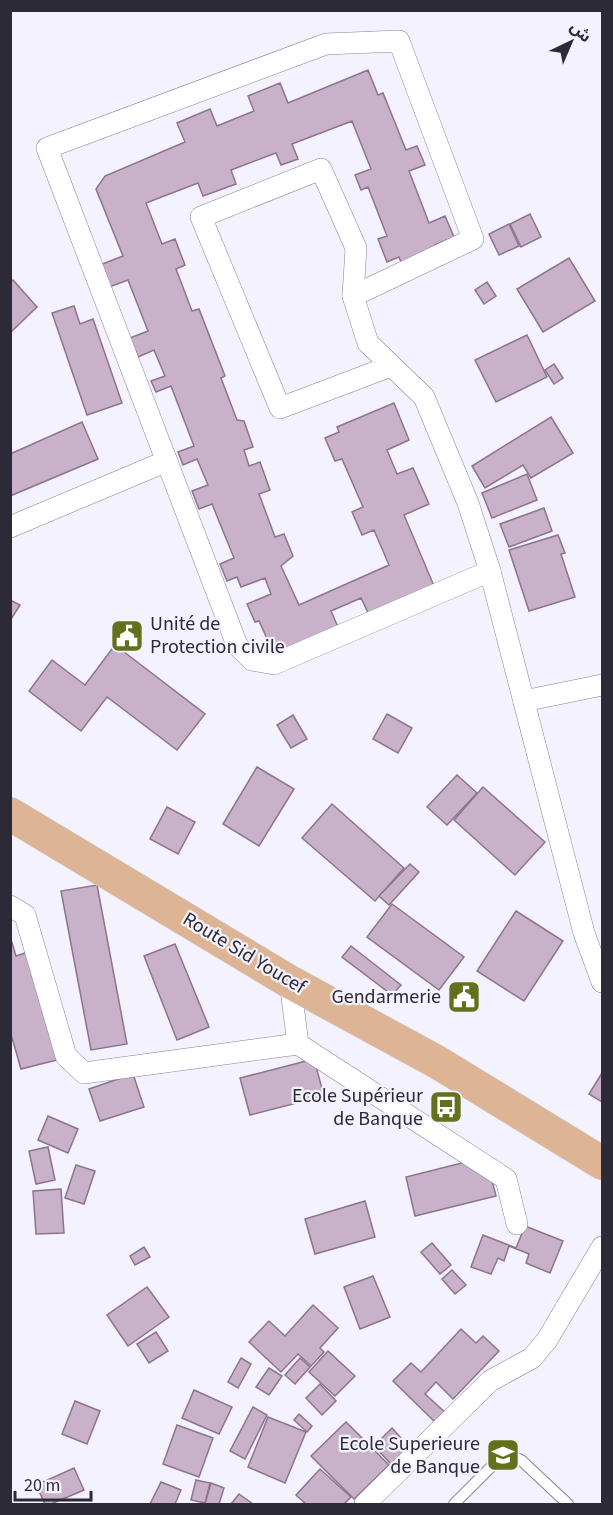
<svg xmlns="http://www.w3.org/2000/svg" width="613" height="1515" font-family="'Source Sans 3','Noto Sans Arabic',sans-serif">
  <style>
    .building { fill: #c9b2c9; stroke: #8c758c; stroke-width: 1.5 }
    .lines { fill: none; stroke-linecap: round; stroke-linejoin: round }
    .lane-casing { stroke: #86829e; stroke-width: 12 }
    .street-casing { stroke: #86829e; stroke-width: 22 }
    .primary-casing { stroke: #d1d0d3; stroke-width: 34 }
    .lane { stroke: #fff; stroke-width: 10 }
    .street { stroke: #fff; stroke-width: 21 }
    .primary { stroke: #ddb595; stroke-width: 33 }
    .labels { text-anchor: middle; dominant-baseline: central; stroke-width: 4.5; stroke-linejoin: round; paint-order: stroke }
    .poi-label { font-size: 20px; fill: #2c2a36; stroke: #f3f2fe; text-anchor: end }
    .street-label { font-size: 20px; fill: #2c2a36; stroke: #f3f2fe }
  </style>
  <rect width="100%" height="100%" fill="#f3f2fe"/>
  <g class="building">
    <path d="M368 70 378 95 383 93 406 150 417 146 425 165 409 171 429 223 445 216 454 237 435 245 438 251 402 265 399 257 387 262 378 239 387 236 368 187 361 190 355 175 371 169 352 121 292 144 298 159 281 165 276 153 231 170 236 184 203 196 198 183 146 203 162 244 175 239 185 265 176 269 192 311 199 309 225 376 221 378 237 420 244 421 253 447 244 450 249 466 260 462 270 490 259 494 275 537 284 534 293 556 281 566 299 605 389 565 374 530 362 535 352 512 363 507 342 459 335 461 325 438 339 432 337 427 394 403 409 440 387 450 397 474 413 468 429 504 404 515 437 593 372 621 361 598 331 611 338 627 274 654 259 621 255 622 247 604 271 594 265 578 241 587 237 577 227 581 220 564 234 558 212 504 199 509 192 491 208 485 197 459 183 465 178 452 194 446 171 386 156 392 151 381 165 376 154 350 138 357 130 338 148 331 128 280 109 287 100 265 123 256 96 189 105 176 185 142 177 123 210 109 217 126 254 111 248 96 280 83 288 103Z"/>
    <path d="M530 214 541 237 521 247 510 224Z"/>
    <path d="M509 224 519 246 499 255 489 234Z"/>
    <path d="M569 258 595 301 543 332 517 289Z"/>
    <path d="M13 280 37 307 10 333V283Z"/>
    <path d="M487 282 496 296 484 304 475 290Z"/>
    <path d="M74 306 80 324 93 319 122 403 87 415 52 313Z"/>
    <path d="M527 335 547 377 496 402 475 360Z"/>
    <path d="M554 364 563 378 554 384 545 370Z"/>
    <path d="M551 417 573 453 531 478 523 465 485 488 472 466Z"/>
    <path d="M82 422 98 459 10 496V454Z"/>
    <path d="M527 474 537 500 492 518 482 493Z"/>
    <path d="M544 508 552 531 509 547 500 524Z"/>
    <path d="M558 535 565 553 561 554 575 597 529 611 509 550Z"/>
    <path d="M10 600 20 605 10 621Z"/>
    <path d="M115 645 205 714 177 750 107 697 81 731 29 691 52 660 85 685Z"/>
    <path d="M387 714 412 728 398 753 373 739Z"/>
    <path d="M293 715 307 739 291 748 277 725Z"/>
    <path d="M257 767 294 789 259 846 223 824Z"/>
    <path d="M457 775 477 793 447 825 427 807Z"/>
    <path d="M483 787 545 842 515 875 454 820Z"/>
    <path d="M332 804 404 868 375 901 302 838Z"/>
    <path d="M167 807 195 822 178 854 150 839Z"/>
    <path d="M410 864 419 872 389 905 379 896Z"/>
    <path d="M97 885 127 1044 91 1050 61 891Z"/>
    <path d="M392 904 464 957 439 990 367 937Z"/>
    <path d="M516 911 563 941 524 1001 477 971Z"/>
    <path d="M10 936 16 956 31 951 61 1059 21 1069 10 1031Z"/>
    <path d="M175 944 209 1027 177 1040 144 956Z"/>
    <path d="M351 946 401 985 392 995 342 957Z"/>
    <path d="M314 1059 324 1096 250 1115 240 1078Z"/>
    <path d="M602 1073V1102L589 1094Z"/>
    <path d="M133 1074 144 1107 100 1121 89 1089Z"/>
    <path d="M48 1116 78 1129 68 1153 38 1140Z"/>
    <path d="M48 1147 55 1180 36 1184 29 1151Z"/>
    <path d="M486 1157 496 1196 415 1216 406 1177Z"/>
    <path d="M76 1165 95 1171 84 1204 65 1198Z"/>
    <path d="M61 1189 64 1233 36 1234 33 1191Z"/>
    <path d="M365 1201 375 1237 315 1254 305 1219Z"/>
    <path d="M525 1226 563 1241 550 1273 526 1263 529 1254 509 1246 504 1261 498 1258 491 1274 471 1267 483 1235 516 1248Z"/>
    <path d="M432 1243 451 1265 440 1274 421 1252Z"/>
    <path d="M144 1247 150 1257 135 1265 130 1256Z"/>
    <path d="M452 1270 466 1285 455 1294 442 1279Z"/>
    <path d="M373 1276 390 1317 360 1329 344 1287Z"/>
    <path d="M147 1287 169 1317 128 1346 107 1315Z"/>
    <path d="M313 1305 338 1328 320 1348 324 1352 311 1366 298 1354 281 1372 249 1342 269 1321 285 1336Z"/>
    <path d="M461 1329 476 1343 483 1336 499 1351 453 1399 436 1382 425 1394 448 1415 438 1425 393 1381 411 1363 421 1372Z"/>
    <path d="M156 1332 168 1351 149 1363 137 1344Z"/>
    <path d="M328 1351 355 1376 335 1396 309 1372Z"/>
    <path d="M241 1358 251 1364 238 1388 228 1382Z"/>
    <path d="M300 1358 310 1367 295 1384 285 1375Z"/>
    <path d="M269 1368 282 1376 269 1395 256 1387Z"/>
    <path d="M320 1384 336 1401 322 1415 306 1398Z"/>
    <path d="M194 1390 232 1407 219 1434 182 1418Z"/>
    <path d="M75 1401 100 1411 87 1444 62 1434Z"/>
    <path d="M253 1407 267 1415 245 1459 230 1451Z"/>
    <path d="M299 1414 312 1426 307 1432 294 1420Z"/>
    <path d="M268 1417 306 1432 285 1483 248 1467Z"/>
    <path d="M346 1422 389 1465 354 1499 311 1456Z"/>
    <path d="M177 1425 213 1438 199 1477 163 1464Z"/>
    <path d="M392 1428 409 1447 391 1464 374 1446Z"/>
    <path d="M74 1468 84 1490 51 1504H45L36 1485Z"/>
    <path d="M320 1469 351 1497 344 1504H306L296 1495Z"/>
    <path d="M196 1480 210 1483 205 1503 191 1500Z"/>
    <path d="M161 1482 181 1490 175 1504H150Z"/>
    <path d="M211 1483 224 1488 219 1504H205Z"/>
    <path d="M239 1494 253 1504H231Z"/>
  </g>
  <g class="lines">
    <g class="lane-casing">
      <path id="lane" d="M454 1504 498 1460 510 1455 521 1460 568 1504"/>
    </g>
    <g class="street-casing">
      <g id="street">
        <path d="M353 296 473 239 399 41 326 44 47 148 237 645 252 660 274 664 490 571"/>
        <path d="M391 366 280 408 201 217 321 169 356 248 353 296 368 343 424 397 468 503 490 571 584 933 602 982"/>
        <path d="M10 527 167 461"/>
        <path d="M524 701 602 685"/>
        <path d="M10 906 25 915 66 1056 84 1073 298 1044 506 1179 517 1224"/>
        <path d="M290 982 298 1044"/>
        <path d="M365 1504 490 1381 532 1358 547 1340 602 1247"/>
      </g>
    </g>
    <g class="primary-casing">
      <path id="primary" d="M10 814 290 982 437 1062 602 1163"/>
    </g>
    <use href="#lane" class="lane"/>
    <use href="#street" class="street"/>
    <use href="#primary" class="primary"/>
  </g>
  <defs>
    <g id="civic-square" transform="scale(1.725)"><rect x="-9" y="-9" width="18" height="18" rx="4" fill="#63711d" stroke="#f3f2fe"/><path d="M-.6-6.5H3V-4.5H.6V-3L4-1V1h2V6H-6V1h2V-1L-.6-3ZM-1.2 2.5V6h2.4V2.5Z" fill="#fff"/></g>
    <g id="bus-square" transform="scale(1.725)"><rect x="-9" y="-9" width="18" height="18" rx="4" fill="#63711d" stroke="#f3f2fe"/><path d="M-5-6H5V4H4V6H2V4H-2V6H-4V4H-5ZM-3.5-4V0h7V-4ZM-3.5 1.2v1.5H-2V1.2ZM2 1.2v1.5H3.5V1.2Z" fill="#fff"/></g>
    <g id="university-square" transform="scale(1.725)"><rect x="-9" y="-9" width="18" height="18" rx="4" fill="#63711d" stroke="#f3f2fe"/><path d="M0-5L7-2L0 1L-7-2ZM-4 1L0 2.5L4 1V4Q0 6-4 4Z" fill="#fff"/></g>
  </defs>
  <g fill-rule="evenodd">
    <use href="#civic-square" x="127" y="636"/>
    <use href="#civic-square" x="464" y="997"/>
    <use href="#bus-square" x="446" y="1107"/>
    <use href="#university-square" x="503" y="1455"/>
  </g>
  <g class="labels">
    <g class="poi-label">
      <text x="150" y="624" text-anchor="start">Unité de<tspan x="150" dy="23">Protection civile</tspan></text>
      <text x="441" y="997">Gendarmerie</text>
      <text x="423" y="1096">Ecole Supérieur<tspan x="423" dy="23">de Banque</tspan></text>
      <text x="480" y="1444">Ecole Superieure<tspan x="480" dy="23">de Banque</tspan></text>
    </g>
    <g class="street-label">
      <text transform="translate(244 953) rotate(31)">Route Sid Youcef</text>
    </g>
  </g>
  <rect width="613" height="1515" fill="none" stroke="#2c2a36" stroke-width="24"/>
  <g transform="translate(571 42) rotate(44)" stroke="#f3f2fe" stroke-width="4.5" paint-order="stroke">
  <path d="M0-4.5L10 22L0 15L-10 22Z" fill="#2c2a36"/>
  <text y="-9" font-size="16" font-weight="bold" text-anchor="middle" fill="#2c2a36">ش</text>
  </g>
  <path d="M15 1491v9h76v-9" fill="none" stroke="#2c2a36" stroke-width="3"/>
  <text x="24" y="1491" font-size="18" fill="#2c2a36" stroke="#f3f2fe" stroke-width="4.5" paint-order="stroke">20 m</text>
</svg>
